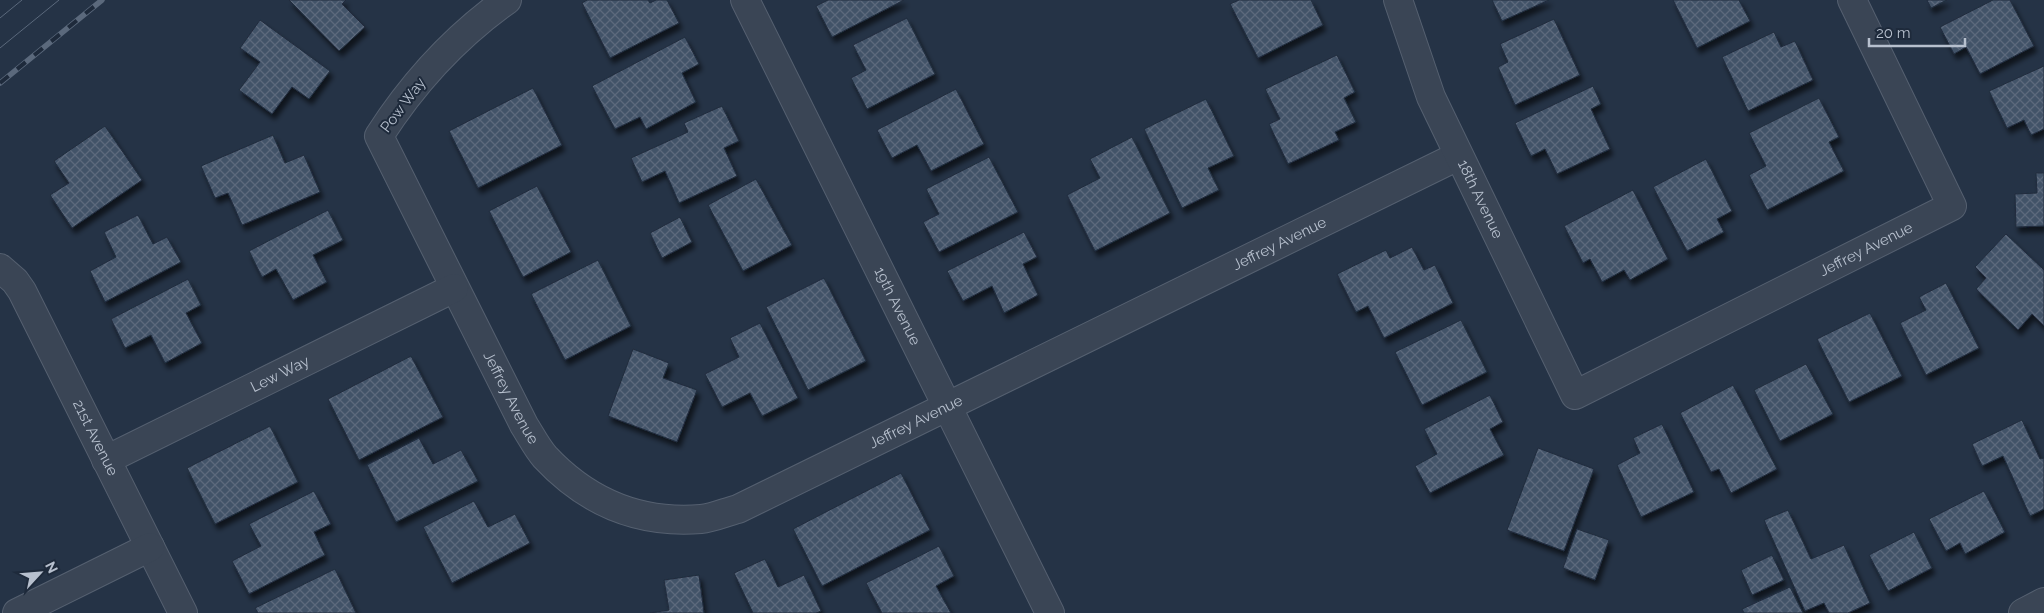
<svg xmlns="http://www.w3.org/2000/svg" width="2044" height="613" font-family="Raleway,sans-serif">
  <style>
    .building { fill: url(#building-cross-hatch); stroke: #202c3d; filter: url(#shadow) }
    .lines { fill: none; stroke-linecap: round; stroke-linejoin: round }
    .minor-casing { stroke: #556070; stroke-width: 30 }
    .minor { stroke: #3a4555; stroke-width: 28 }
    .tram { stroke: #5b697c; stroke-width: 1 }
    .rail-casing { stroke: #5b697c; stroke-width: 5.5 }
    .rail { stroke: #1e2a3b; stroke-width: 4; stroke-dasharray: 11; stroke-linecap: butt }
    .labels { text-anchor: middle; dominant-baseline: central; stroke-width: 4; stroke-linejoin: round; paint-order: stroke }
    .street-label { font-size: 15px; fill: #b7c0ce; stroke: #1e2a3b }
  </style>
  <defs>
    <pattern id="building-cross-hatch" width="8" height="8" patternUnits="userSpaceOnUse" patternTransform="scale(1.25)"><rect width="8" height="8" fill="#435268"/><path d="M0 0l8 8M0 8l8-8" fill="none" stroke="#5c697c"/></pattern>
    <filter id="shadow"><feDropShadow dx="3" dy="5.5" stdDeviation="2.5" flood-color="#0009"/></filter>
  </defs>
  <rect width="100%" height="100%" fill="#253346"/>
  <g class="building">
    <path d="M289 0H346L342 4 365 27 339 51Z"/>
    <path d="M587 0H648L650 3 656 0H667L679 23 610 58 582 3Z"/>
    <path d="M828 0H904L832 37 816 6Z"/>
    <path d="M1239 0H1311L1323 25 1258 58 1230 4Z"/>
    <path d="M1492 0H1549L1502 21Z"/>
    <path d="M1673 0H1739L1750 21 1697 48Z"/>
    <path d="M1927 0H1947L1931 8Z"/>
    <path d="M1993 0H2010L2034 46 1980 74 1966 47 1954 54 1940 27Z"/>
    <path d="M907 18 935 74 867 109 851 78 866 70 853 45Z"/>
    <path d="M1554 19 1580 75 1515 105 1498 67 1508 62 1500 44Z"/>
    <path d="M260 20 330 71 309 99 292 87 272 114 239 90 260 62 240 48Z"/>
    <path d="M1774 32 1781 47 1795 41 1813 80 1748 111 1722 57Z"/>
    <path d="M685 37 699 64 682 73 696 102 646 129 640 117 615 129 592 86Z"/>
    <path d="M1337 55 1355 92 1344 98 1356 122 1335 132 1339 140 1288 164 1269 124 1280 119 1265 89Z"/>
    <path d="M2044 66V129L2031 135 2024 120 2007 128 1989 91Z"/>
    <path d="M1593 86 1601 104 1591 109 1610 149 1557 174 1545 149 1531 156 1515 123Z"/>
    <path d="M533 88 562 145 478 188 449 131Z"/>
    <path d="M956 89 984 144 931 171 917 145 892 158 877 130Z"/>
    <path d="M1819 98 1839 137 1829 142 1844 171 1767 210 1749 175 1766 166 1749 133Z"/>
    <path d="M1206 99 1234 156 1208 168 1219 190 1182 208 1144 129Z"/>
    <path d="M722 106 739 141 724 148 737 176 679 203 665 171 642 182 631 158 688 132 684 123Z"/>
    <path d="M105 126 142 180 72 228 50 195 69 183 54 161Z"/>
    <path d="M273 135 285 163 304 155 320 192 242 225 228 193 215 198 201 166Z"/>
    <path d="M1132 137 1170 213 1095 251 1067 195 1100 178 1090 159Z"/>
    <path d="M989 157 1018 212 939 252 923 222 939 214 926 189Z"/>
    <path d="M1706 159 1732 211 1717 219 1724 232 1687 251 1653 187Z"/>
    <path d="M2036 173H2044V226L2016 227 2015 194 2037 193Z"/>
    <path d="M756 179 792 245 743 271 708 205Z"/>
    <path d="M537 186 571 252 523 277 489 211Z"/>
    <path d="M1633 190 1668 259 1630 280 1624 270 1602 282 1590 259 1583 263 1564 226Z"/>
    <path d="M328 210 343 240 313 255 327 282 293 300 276 269 262 277 249 251Z"/>
    <path d="M138 215 153 244 167 237 181 262 105 302 90 271 116 257 104 232Z"/>
    <path d="M680 217 692 242 662 258 650 233Z"/>
    <path d="M1024 232 1037 257 1023 264 1038 295 1004 313 992 286 963 301 947 271Z"/>
    <path d="M2006 234 2044 270V326L2032 314 2018 330 1976 289 1986 278 1975 267Z"/>
    <path d="M1412 247 1424 270 1435 265 1453 303 1384 338 1368 306 1356 312 1337 274 1386 250 1390 258Z"/>
    <path d="M598 260 631 326 565 360 531 294Z"/>
    <path d="M824 278 866 361 808 390 766 307Z"/>
    <path d="M188 279 201 305 186 313 202 343 165 363 151 335 125 348 111 319Z"/>
    <path d="M1946 283 1979 348 1926 375 1900 323 1926 310 1919 297Z"/>
    <path d="M1870 313 1902 376 1849 402 1817 339Z"/>
    <path d="M1461 320 1487 372 1422 405 1395 352Z"/>
    <path d="M760 323 798 398 762 416 750 393 722 407 705 374 739 357 730 338Z"/>
    <path d="M633 349 669 363 663 378 697 390 677 442 608 416Z"/>
    <path d="M411 356 443 417 359 460 328 399Z"/>
    <path d="M1806 364 1833 414 1780 441 1754 390Z"/>
    <path d="M1733 385 1777 469 1731 493 1719 469 1711 472 1680 413Z"/>
    <path d="M1490 395 1503 422 1490 429 1504 455 1430 493 1415 466 1437 454 1424 429Z"/>
    <path d="M2022 420 2040 459 2044 458V509L2030 516 2003 456 1982 466 1972 444Z"/>
    <path d="M1662 424 1694 492 1641 517 1617 465 1640 453 1633 438Z"/>
    <path d="M270 426 298 482 215 524 187 468Z"/>
    <path d="M419 438 433 464 461 450 478 481 396 522 367 465Z"/>
    <path d="M1538 448 1594 469 1564 551 1507 530Z"/>
    <path d="M901 473 930 530 822 586 793 529Z"/>
    <path d="M314 491 331 524 314 532 325 555 249 594 232 561 261 546 249 524Z"/>
    <path d="M1984 491 2005 532 1965 554 1960 543 1946 551 1929 519Z"/>
    <path d="M474 501 488 527 515 514 530 543 452 583 423 527Z"/>
    <path d="M1788 510 1811 559 1844 545 1870 603 1848 613H1829L1824 603 1805 611 1764 520Z"/>
    <path d="M1577 529 1609 540 1595 580 1563 568Z"/>
    <path d="M1914 532 1932 568 1888 591 1869 555Z"/>
    <path d="M939 546 954 576 936 586 951 613H882L866 583Z"/>
    <path d="M1772 555 1784 580 1752 595 1741 570Z"/>
    <path d="M765 559 778 587 804 575 821 611 816 613H753L734 573Z"/>
    <path d="M335 569 356 613H258L255 608Z"/>
    <path d="M699 575 704 613H650L669 610 664 580Z"/>
    <path d="M1790 587 1803 613H1744L1742 609Z"/>
  </g>
  <g class="lines">
    <g class="minor-casing">
      <g id="minor">
        <path id="s1" d="M507 0C455 37 413 83 379 136L524 425C531 436 537 448 545 457 587 502 639 524 701 519 713 518 726 512 738 509L1458 156"/>
        <path id="s2" d="M745 0 1050 613"/>
        <path id="s3" d="M1398 0 1431 97 1575 395 1952 206 1852 0"/>
        <path id="s4" d="M0 268 15 281 22 291 183 613"/>
        <path id="s5" d="M106 460 454 288"/>
        <path d="M17 613 150 547"/>
        <path d="M2023 613 2044 602"/>
      </g>
    </g>
    <use href="#minor" class="minor"/>
    <g class="tram">
      <path d="M0 18 22 0"/>
      <path d="M0 48 59 0"/>
    </g>
    <g class="rail-casing">
      <path id="rail" d="M0 83 102 0"/>
    </g>
    <use href="#rail" class="rail"/>
  </g>
  <g class="labels">
    <g class="street-label">
      <text transform="translate(403 105) rotate(-53)">Pow Way</text>
      <text stroke="none"><textPath href="#s3" startOffset="216">18th Avenue</textPath></text>
      <text stroke="none"><textPath href="#s1" startOffset="1365">Jeffrey Avenue</textPath></text>
      <text stroke="none"><textPath href="#s3" startOffset="759">Jeffrey Avenue</textPath></text>
      <text stroke="none"><textPath href="#s2" startOffset="342">19th Avenue</textPath></text>
      <text stroke="none"><textPath href="#s5" startOffset="194">Lew Way</textPath></text>
      <text stroke="none"><textPath href="#s1" startOffset="481">Jeffrey Avenue</textPath></text>
      <text stroke="none"><textPath href="#s1" startOffset="960">Jeffrey Avenue</textPath></text>
      <text stroke="none"><textPath href="#s4" startOffset="196">21st Avenue</textPath></text>
    </g>
  </g>
  <g transform="translate(40 573) rotate(64)" stroke="#1e2a3b" stroke-width="4" paint-order="stroke">
  <path d="M0-4L9 19L0 12L-9 19Z" fill="#b7c0ce"/>
  <text y="-8" font-size="14" font-weight="bold" text-anchor="middle" fill="#b7c0ce">N</text>
  </g>
  <path d="M1869 38v8h96v-8" fill="none" stroke="#b7c0ce" stroke-width="2.5"/>
  <text x="1876" y="38" font-size="15" fill="#b7c0ce" stroke="#1e2a3b" stroke-width="4" paint-order="stroke">20 m</text>
</svg>
